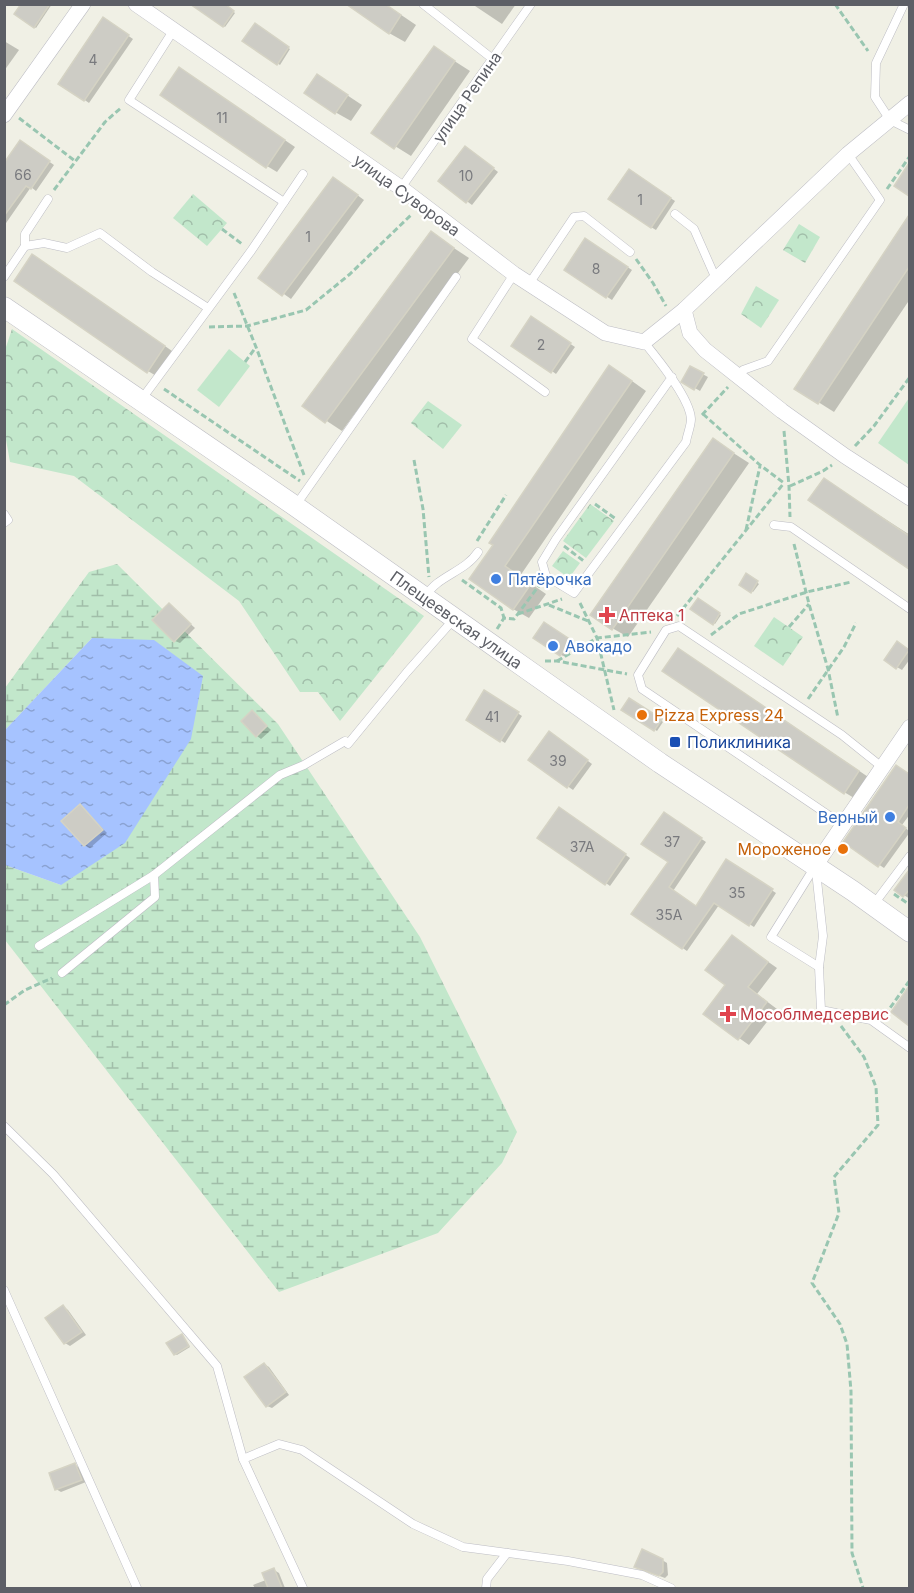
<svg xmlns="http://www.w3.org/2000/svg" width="914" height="1593" font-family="Inter,sans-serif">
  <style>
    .forest { fill: url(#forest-crowns) }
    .wetland { fill: url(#wetland-marsh) }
    .pitch { fill: #c2e7cb }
    .water { fill: url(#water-ripples) }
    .shadow { fill: #0003 }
    .building { fill: #cdccc5; stroke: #d5d3c4; stroke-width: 1.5 }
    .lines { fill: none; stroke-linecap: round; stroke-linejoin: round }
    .service-casing { stroke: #bdbdc4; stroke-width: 9 }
    .minor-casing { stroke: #bdbdc4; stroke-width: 16 }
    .tertiary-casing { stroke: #bdbdc4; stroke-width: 21 }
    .path { stroke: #99c6b1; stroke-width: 3; stroke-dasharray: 6 3; stroke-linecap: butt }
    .service { stroke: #fff; stroke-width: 8 }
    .minor { stroke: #fff; stroke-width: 15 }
    .tertiary { stroke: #fff; stroke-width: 20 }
    .shop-dot { fill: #3f7fe0; stroke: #fff; stroke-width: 2 }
    .health-dot { fill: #e0444e; stroke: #fff; stroke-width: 2 }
    .food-dot { fill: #e8710a; stroke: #fff; stroke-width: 2 }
    .transit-dot { fill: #1a4fb4; stroke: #fff; stroke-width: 2 }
    .labels { text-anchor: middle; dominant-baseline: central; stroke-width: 4.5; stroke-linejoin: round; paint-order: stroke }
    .number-label { font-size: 14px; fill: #797a7e }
    .street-label { font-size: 16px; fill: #5d5f66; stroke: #fff }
    .shop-label { font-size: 16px; fill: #366cbe; stroke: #fff; text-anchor: start }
    .health-label { font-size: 16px; fill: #be3a42; stroke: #fff; text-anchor: start }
    .food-label { font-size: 16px; fill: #c56008; stroke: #fff; text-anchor: start }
    .transit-label { font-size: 16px; fill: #164399; stroke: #fff; text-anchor: start }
  </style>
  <defs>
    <pattern id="forest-crowns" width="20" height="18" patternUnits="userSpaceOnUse" patternTransform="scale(1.5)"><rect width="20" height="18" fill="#c2e7cb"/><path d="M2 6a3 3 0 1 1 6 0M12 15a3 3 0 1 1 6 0" fill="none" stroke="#a1bea9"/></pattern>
    <pattern id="wetland-marsh" width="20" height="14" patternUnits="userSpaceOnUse" patternTransform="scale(1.5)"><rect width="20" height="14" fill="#c2e7cb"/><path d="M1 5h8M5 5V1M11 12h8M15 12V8" fill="none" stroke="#a1bea9"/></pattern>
    <pattern id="water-ripples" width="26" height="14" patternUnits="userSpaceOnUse" patternTransform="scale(1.5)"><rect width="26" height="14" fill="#a6c3ff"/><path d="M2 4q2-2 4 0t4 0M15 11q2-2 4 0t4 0" fill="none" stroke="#8aa2d2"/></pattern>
  </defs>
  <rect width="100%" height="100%" fill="#f0f0e5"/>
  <g class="forest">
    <path d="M193 194 227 223 207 246 173 218Z"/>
    <path d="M799 224 820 237 805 263 783 250Z"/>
    <path d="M756 286 779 300 761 328 741 314Z"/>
    <path d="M12 329 424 616 340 721 318 692H300L239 601 74 476 10 462 5 434 4 353Z"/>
    <path d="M428 401 462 425 443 449 411 423Z"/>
    <path d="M590 504 614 521 586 558 563 541Z"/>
    <path d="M563 551 580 563 569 578 552 566Z"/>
    <path d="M774 617 803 637 783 666 754 646Z"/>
  </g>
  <path class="wetland" d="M117 564 278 724 420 937 517 1132 502 1163 438 1233 279 1292 5 940V865L61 885 92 638 5 730V688L89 572Z"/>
  <g class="pitch">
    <path d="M229 349 250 366 219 407 197 390Z"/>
    <path d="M909 398V465L878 443Z"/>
  </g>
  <path class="water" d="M92 638 154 640 203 676 191 739 125 843 61 885 5 865V730Z"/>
  <g class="shadow">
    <path d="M23 4H52L36 28 16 14Z"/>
    <path d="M193 4H223L235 13 225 27Z"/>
    <path d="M385 4 416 25 405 42 389 33Z"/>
    <path d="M472 4H516L502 24Z"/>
    <path d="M108 22 133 39 89 103 60 83Z"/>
    <path d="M255 25 290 49 280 65 244 41Z"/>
    <path d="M4 41 19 50 4 71Z"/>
    <path d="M434 48 470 71 411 156 374 133Z"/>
    <path d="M190 75 295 147 277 172 267 166Z"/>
    <path d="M318 76 362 105 351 121 335 112Z"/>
    <path d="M25 145 54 165 36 191 31 187 4 226V166Z"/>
    <path d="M470 150 498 172 472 205 440 181Z"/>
    <path d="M634 174 675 201 656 230 651 227Z"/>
    <path d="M341 183 364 200 291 299 260 277Z"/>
    <path d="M910 218V299L834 412 796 388Z"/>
    <path d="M431 233 469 258 342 431 304 406Z"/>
    <path d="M591 243 632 270 612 300 566 270Z"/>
    <path d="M43 262 175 353 158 377 148 371Z"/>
    <path d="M536 321 575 347 556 374 552 371Z"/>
    <path d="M691 368 708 377 700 391 683 381Z"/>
    <path d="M625 376 646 391 520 576 546 594 529 618 513 609 495 544Z"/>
    <path d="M713 440 749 463 628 637 612 628Z"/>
    <path d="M824 480 910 535V567L810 500Z"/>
    <path d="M747 575 759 584 753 592 741 584Z"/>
    <path d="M698 600 721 615 715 624 692 609Z"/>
    <path d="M169 605 195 628 180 643 175 641Z"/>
    <path d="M549 627 575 644 566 657 561 655Z"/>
    <path d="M902 646 910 651V659L902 670 897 667Z"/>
    <path d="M700 663 880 785 866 805 844 792Z"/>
    <path d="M485 692 522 716 505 743 468 719Z"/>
    <path d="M630 700 663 722 657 731 624 710Z"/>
    <path d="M252 712 271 730 261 739 257 736Z"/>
    <path d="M554 736 592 764 573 790 530 759Z"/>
    <path d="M901 770 910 775V814L902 825 910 832 884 868 845 842Z"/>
    <path d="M80 806 107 833 90 848 85 845Z"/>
    <path d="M564 811 630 858 610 886 606 883Z"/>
    <path d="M669 817 706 842 673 891 697 907 727 861 776 893 754 927 719 905 687 951 633 914 670 862Z"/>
    <path d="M910 872V899L896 890Z"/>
    <path d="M733 937 777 968 757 994 777 1009 749 1045 705 1014 727 985Z"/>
    <path d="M64 1307 68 1310 86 1335 70 1346 65 1343Z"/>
    <path d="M182 1336 190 1347 177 1355 175 1354Z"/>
    <path d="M264 1364 269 1367 289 1395 272 1408 267 1406Z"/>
    <path d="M75 1465 80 1468 86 1482 61 1492 56 1489Z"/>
    <path d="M662 1560 667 1563 668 1575 665 1578 635 1567Z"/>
    <path d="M274 1570 279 1573 285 1588H255L253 1585 266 1580Z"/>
  </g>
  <g class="building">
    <path d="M21 4H50L34 28 14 14Z"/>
    <path d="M190 4H225L234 11 223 27Z"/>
    <path d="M346 4H385L401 15 389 34Z"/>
    <path d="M103 17 129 35 84 101 58 84Z"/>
    <path d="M255 23 289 47 277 65 242 41Z"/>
    <path d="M434 46 455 61 394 149 371 133Z"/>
    <path d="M179 67 285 140 266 168 160 95Z"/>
    <path d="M317 74 348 95 335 114 304 93Z"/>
    <path d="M20 140 50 161 31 189 26 186 4 216V163Z"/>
    <path d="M465 146 494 168 466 203 438 181Z"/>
    <path d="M909 163V196L894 186Z"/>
    <path d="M629 169 671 198 651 228 608 199Z"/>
    <path d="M333 177 358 195 282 296 258 278Z"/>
    <path d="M909 215V267L818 404 794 389Z"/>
    <path d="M431 231 454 248 325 423 302 406Z"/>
    <path d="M585 238 628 267 606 298 564 270Z"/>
    <path d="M32 254 165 346 147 373 14 281Z"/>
    <path d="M531 316 571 343 551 373 511 346Z"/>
    <path d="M609 365 632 381 505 566 531 584 513 610 469 579 493 545 489 543Z"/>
    <path d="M690 366 704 373 694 390 681 382Z"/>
    <path d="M713 438 734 453 612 630 590 615Z"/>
    <path d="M824 478 909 536V569L808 500Z"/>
    <path d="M746 573 758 581 751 593 739 585Z"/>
    <path d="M698 598 720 613 713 625 690 609Z"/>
    <path d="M169 603 191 624 174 642 152 620Z"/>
    <path d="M544 622 571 640 560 656 533 638Z"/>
    <path d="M897 641 909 650 896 669 884 660Z"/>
    <path d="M678 648 859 771 844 794 662 671Z"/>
    <path d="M484 690 519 712 500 742 466 720Z"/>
    <path d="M629 698 662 719 654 731 621 710Z"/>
    <path d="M252 710 267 726 256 737 241 721Z"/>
    <path d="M549 731 588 760 567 788 528 760Z"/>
    <path d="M896 765 909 774V805L898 822 906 828 878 867 843 842Z"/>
    <path d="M80 804 103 830 84 846 61 821Z"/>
    <path d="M559 807 626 854 605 885 537 838Z"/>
    <path d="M664 812 702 838 669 887 696 906 726 859 773 889 749 926 714 903 682 949 631 914 668 862 641 844Z"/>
    <path d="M909 870V890L903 897 894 890Z"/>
    <path d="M732 935 768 962 748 987 767 1002 738 1040 703 1014 725 985 705 970Z"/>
    <path d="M909 986V1026L891 1012Z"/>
    <path d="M63 1305 82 1332 64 1344 45 1318Z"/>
    <path d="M182 1334 189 1346 174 1355 166 1343Z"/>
    <path d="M264 1363 286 1392 266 1407 244 1377Z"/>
    <path d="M75 1463 82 1480 55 1490 49 1473Z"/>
    <path d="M642 1549 663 1559V1572L659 1576 634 1567Z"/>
    <path d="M274 1568 282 1588H268L262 1573Z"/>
  </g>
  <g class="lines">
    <g class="service-casing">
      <g id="service">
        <path d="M423 4 494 60"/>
        <path d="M904 4 876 63 875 97 890 120 910 130"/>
        <path d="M173 31 129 100 284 202"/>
        <path d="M401 188 531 4"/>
        <path d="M675 214 694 229 716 279"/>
        <path d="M25 246 44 243 67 248 100 233 152 272 208 308"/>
        <path d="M514 274 472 339 545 392"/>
        <path d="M4 277 25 246V234L48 199"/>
        <path d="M529 284 574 217 584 216 630 252"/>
        <path d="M644 342C657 358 690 398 691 419 691 426 687 435 686 442L574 593 546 576 542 562 556 539 672 377"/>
        <path d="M737 376 743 370 768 361 880 200 848 154"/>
        <path d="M141 400 251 251 303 174"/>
        <path d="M296 505 456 277"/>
        <path d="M4 514 8 520 4 523"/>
        <path d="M774 525 791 527 910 609"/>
        <path d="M426 596C437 576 465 572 478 552"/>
        <path d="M348 744 407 672 454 619"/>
        <path d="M843 825 642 689 638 675 666 630 679 626 842 735 882 767"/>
        <path d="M814 868 771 937 819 967"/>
        <path d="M816 871 823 936 819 967 821 1010 871 1020 910 1048"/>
        <path d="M874 904 910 856"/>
        <path d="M39 946 154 875 280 775 304 765 345 741"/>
        <path d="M62 973 155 897 154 875"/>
        <path d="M4 1126 53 1174 217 1366 243 1459 303 1588"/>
        <path d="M4 1290 137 1588"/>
        <path d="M243 1459 279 1444 302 1450 413 1524 463 1547 568 1561 642 1575 671 1588"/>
        <path d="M486 1588 487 1579 507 1553"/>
      </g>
    </g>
    <g class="minor-casing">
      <g id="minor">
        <path d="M136 4 401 188 514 274 605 333 644 342 684 310 848 154 910 103"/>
        <path d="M4 115 83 4"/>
        <path d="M684 310 690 333 705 350 782 411 845 456 910 498"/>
        <path d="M815 866 910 727"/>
      </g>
    </g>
    <g class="tertiary-casing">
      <g id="tertiary">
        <path id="s1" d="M4 307 295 506 660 763 853 891 910 932"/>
      </g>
    </g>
    <g class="path">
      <path d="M835 4 868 51"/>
      <path d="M19 118 75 161"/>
      <path d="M887 189 910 156"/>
      <path d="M54 190 105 122 122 107"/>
      <path d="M222 229 242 244"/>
      <path d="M636 259 653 283 666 306"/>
      <path d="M234 293 256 347 304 475"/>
      <path d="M209 327 247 326 306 310 350 274 412 214"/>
      <path d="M245 362 256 347"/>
      <path d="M164 389 300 481"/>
      <path d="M703 414 760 465 784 483"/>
      <path d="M702 415 728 387"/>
      <path d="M784 431 789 486 790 517"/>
      <path d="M855 446 874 426 910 377"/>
      <path d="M414 460 423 509 429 577"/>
      <path d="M790 486 823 471 832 465"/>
      <path d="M595 504 616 519"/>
      <path d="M746 530 760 466"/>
      <path d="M477 541 506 495"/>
      <path d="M794 544 809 604 828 669 838 718"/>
      <path d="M564 546 585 562"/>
      <path d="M462 580 501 608 504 618"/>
      <path d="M580 603 597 638 614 710"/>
      <path d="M549 605 588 621"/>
      <path d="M518 614 562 599"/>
      <path d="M677 616 784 483"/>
      <path d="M789 627 809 604"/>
      <path d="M497 629 504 618 514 619 541 583"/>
      <path d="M711 635 739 614 807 592 851 582"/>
      <path d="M545 661H557L627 674"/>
      <path d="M557 661 597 638 651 632"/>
      <path d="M808 699 844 647 856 623"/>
      <path d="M894 894 910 905"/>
      <path d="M4 1005 25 990 52 978"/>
      <path d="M885 1015 910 980"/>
      <path d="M841 1026 864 1057 876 1087 878 1125 834 1177 839 1213 812 1283 840 1324 847 1344 851 1391 852 1553 863 1588"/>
    </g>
    <use href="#service" class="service"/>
    <use href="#minor" class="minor"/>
    <use href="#tertiary" class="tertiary"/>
  </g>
  <g class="shop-dot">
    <circle cx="496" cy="579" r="6"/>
    <circle cx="553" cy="646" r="6"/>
    <circle cx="890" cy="817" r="6"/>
  </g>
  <g class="health-dot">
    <path d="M604 606h6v6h6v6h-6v6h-6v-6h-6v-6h6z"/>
    <path d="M725 1005h6v6h6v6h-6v6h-6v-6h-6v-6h6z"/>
  </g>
  <g class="food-dot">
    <circle cx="642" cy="715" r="6"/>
    <circle cx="843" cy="849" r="6"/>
  </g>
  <rect class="transit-dot" x="669" y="736" width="12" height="12" rx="3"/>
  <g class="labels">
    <g class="number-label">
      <text x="93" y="59">4</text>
      <text x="222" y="117">11</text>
      <text x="23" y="174">66</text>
      <text x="466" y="175">10</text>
      <text x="640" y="199">1</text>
      <text x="308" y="236">1</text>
      <text x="596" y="268">8</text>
      <text x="541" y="344">2</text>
      <text x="492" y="716">41</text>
      <text x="558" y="760">39</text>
      <text x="672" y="841">37</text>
      <text x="582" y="846">37А</text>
      <text x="737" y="892">35</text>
      <text x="669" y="914">35А</text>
    </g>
    <g class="street-label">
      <text transform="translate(467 97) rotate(-55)">улица Репина</text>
      <text transform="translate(407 195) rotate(36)">улица Суворова</text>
      <text stroke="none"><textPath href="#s1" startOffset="550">Плещеевская улица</textPath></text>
    </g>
    <g class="shop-label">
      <text x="508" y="579">Пятёрочка</text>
      <text x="565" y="646">Авокадо</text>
      <text x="878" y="817" text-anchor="end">Верный</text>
    </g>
    <g class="health-label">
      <text x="619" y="615">Аптека 1</text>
      <text x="740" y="1014">Мособлмедсервис</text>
    </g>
    <g class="food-label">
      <text x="654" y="715">Pizza Express 24</text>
      <text x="831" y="849" text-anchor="end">Мороженое</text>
    </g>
    <g class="transit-label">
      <text x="687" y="742">Поликлиника</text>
    </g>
  </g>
  <rect width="914" height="1593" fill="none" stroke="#5d5f66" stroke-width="12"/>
</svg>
